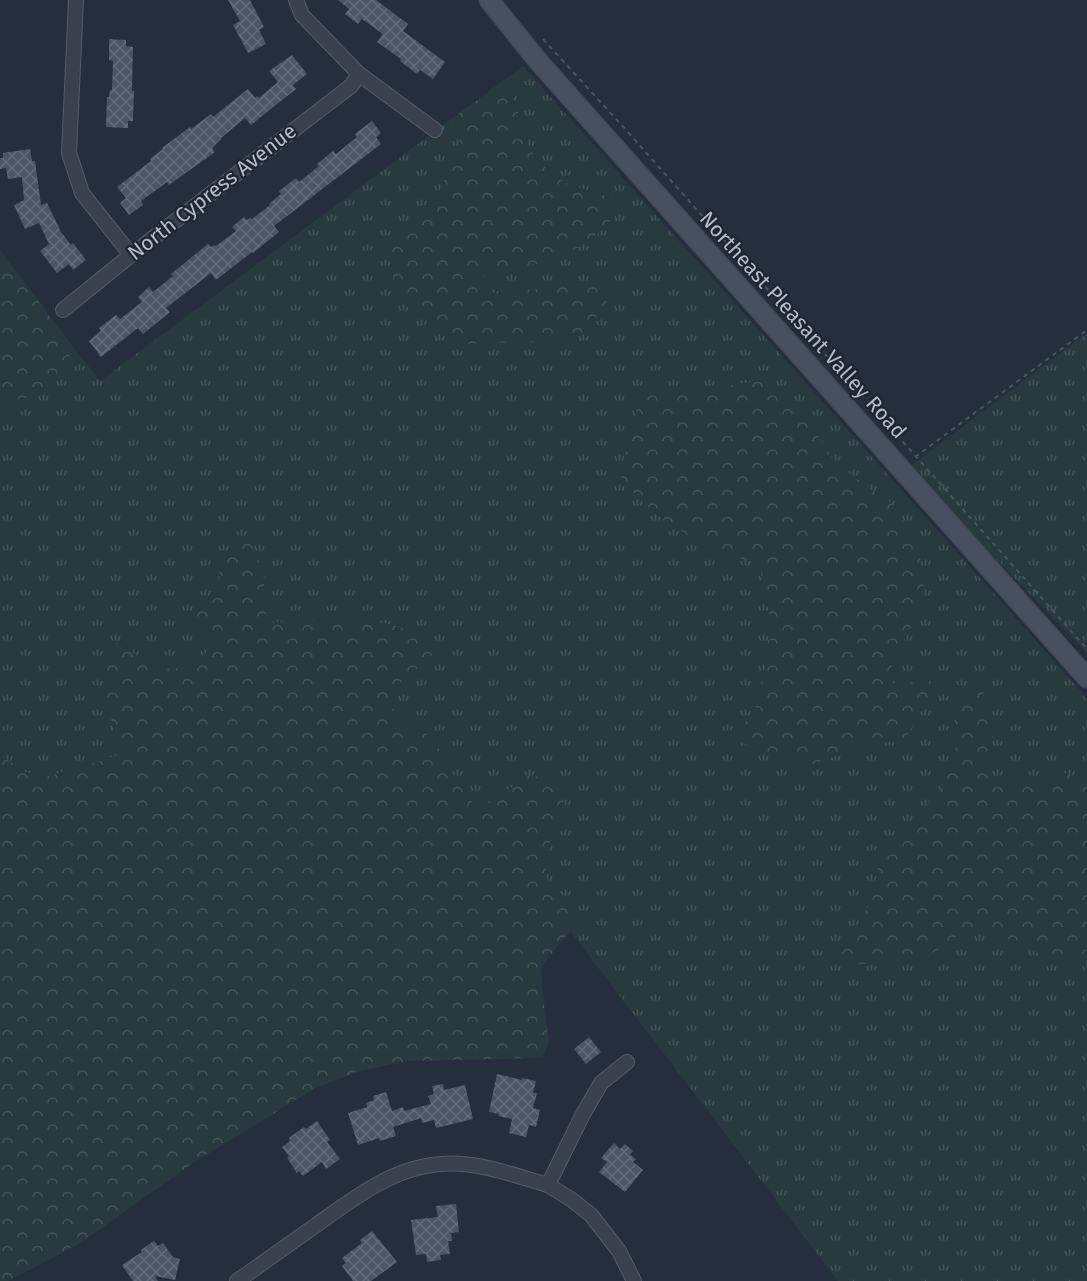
<svg xmlns="http://www.w3.org/2000/svg" width="1087" height="1281" font-family="'Fira Sans',sans-serif">
  <style>
    .grass { fill: url(#grass-tufts) }
    .forest { fill: url(#forest-crowns) }
    .building { fill: url(#building-cross-hatch) }
    .lines { fill: none; stroke-linecap: round; stroke-linejoin: round }
    .street-casing { stroke: #555c68; stroke-width: 16 }
    .secondary-casing { stroke: #434a56; stroke-width: 21 }
    .path { stroke: #46575b; stroke-width: 2; stroke-dasharray: 4.5 4.5; stroke-linecap: butt }
    .street { stroke: #3a414d; stroke-width: 14 }
    .secondary { stroke: #485060; stroke-width: 18 }
    .labels { text-anchor: middle; dominant-baseline: central; stroke-width: 4.5; stroke-linejoin: round; paint-order: stroke }
    .street-label { font-size: 21px; fill: #b6bcc8; stroke: #1f2632 }
  </style>
  <defs>
    <pattern id="grass-tufts" width="24" height="20" patternUnits="userSpaceOnUse" patternTransform="scale(1.5)"><rect width="24" height="20" fill="#283a3e"/><path d="M3 7l-1-3M5 7V3M7 7l1-3M15 17l-1-3M17 17v-4M19 17l1-3" fill="none" stroke="#455558"/></pattern>
    <pattern id="forest-crowns" width="20" height="18" patternUnits="userSpaceOnUse" patternTransform="scale(1.5)"><rect width="20" height="18" fill="#283a3e"/><path d="M2 6a3 3 0 1 1 6 0M12 15a3 3 0 1 1 6 0" fill="none" stroke="#455558"/></pattern>
    <pattern id="building-cross-hatch" width="8" height="8" patternUnits="userSpaceOnUse" patternTransform="scale(1.5)"><rect width="8" height="8" fill="#4d5565"/><path d="M0 0l8 8M0 8l8-8" fill="none" stroke="#646c7a"/></pattern>
  </defs>
  <rect width="100%" height="100%" fill="#262e3d"/>
  <g class="grass">
    <path d="M523 66 1087 698V1281H838L570 931 573 901 562 895 547 883 544 860 552 837 570 816 529 775 479 811 458 785 443 754 427 734 397 720 392 704 400 684 439 649 331 619 267 623 263 571 219 582 192 619 211 636 205 656 172 670 139 658 120 641 104 706 125 753 46 777 25 772 0 755V403L50 393 74 348 100 381 454 117 460 141 437 197 390 243 458 344 574 283 496 294 474 286 487 271 517 268 617 199 570 185 551 174 529 148 507 78Z"/>
    <path d="M1087 333V653L908 468Z"/>
  </g>
  <g class="forest">
    <path d="M507 78 529 148 551 174 570 185 617 199 609 225 581 246 550 261 517 268 488 271 475 286 496 294 574 283 608 281 606 306 586 330 564 341 458 344 402 303 390 270V243L437 197 460 141 454 117Z"/>
    <path d="M0 250 74 348 50 393 0 403Z"/>
    <path d="M760 381 782 391 799 407 835 462 854 477 890 502 914 537 921 562 925 598 910 630 892 661 891 681 903 693 915 678 928 676 931 693 904 741 870 743 811 765 732 740 755 709 766 664 770 619 759 563 715 552 663 520 632 492 619 475 644 389 690 395 715 391 735 384Z"/>
    <path d="M249 538 263 571 267 623 331 619 365 618 396 626 423 635 439 649 400 684 392 704 397 720 427 734 443 754 458 785 479 810 529 775 544 778 560 794 570 816 552 837 544 860 548 883 562 895 573 901 570 931 541 967 544 1004 549 1041 543 1058 407 1061 357 1072 315 1088 193 1163 79 1244 8 1281H0V755L25 772 46 777 125 753 104 706 103 684 108 650 119 641 139 658 172 670 205 656 210 636 192 619 219 582 220 562 232 548Z"/>
    <path d="M970 687 982 689 995 723 989 765 990 778 1041 788 1057 775 1067 773 1087 786V960L1053 958 1018 946 994 928 957 936 924 959 852 965 840 957 872 899 880 857 927 805 945 783 956 746 954 717 960 696Z"/>
  </g>
  <g class="building">
    <path d="M228 0H250L264 27 259 30 266 44 248 53 233 25 240 21Z"/>
    <path d="M338 0H376L408 24 403 31 445 62 433 79 420 70 417 74 400 61 401 59 377 42 383 34 362 19 358 24 345 14 349 9Z"/>
    <path d="M109 39 126 40V46L133 47 132 91H134L133 121H128V128L106 127 107 97H109L110 90H112L113 61 109 60Z"/>
    <path d="M292 55 307 74 293 85 296 89 251 125 245 118 221 138V139L212 148 215 152 169 185 167 182 141 201 143 205 129 215 120 203 126 198 117 187 151 161 150 159 163 149 162 148 190 127 191 129 211 114 213 117 248 89 255 98 257 96 259 98 278 82 269 71Z"/>
    <path d="M372 121 381 133 376 137 381 144 274 226 279 232 253 253 252 252 216 280 211 273 166 308 170 312 143 334 138 328 101 357 89 341 101 331 99 328 116 315 120 319 142 302 138 297 149 287 153 292 173 276 171 274 208 244 211 247 214 245 216 246 236 231 232 227 244 217 247 220 251 218 252 219 270 205 269 204 281 194 279 191 296 178 299 182 319 166 317 164 333 151 336 154 357 137 355 134Z"/>
    <path d="M30 149 32 161H35L41 205 47 203 61 232 71 245 73 243 86 260 73 270 69 264 57 273 40 251 49 244 39 223 25 229 14 205 24 200 22 177 8 179 6 168 0 169V158H3V153Z"/>
    <path d="M589 1037 601 1052 586 1064 574 1049Z"/>
    <path d="M497 1074 522 1080V1078L536 1081 533 1093H537L533 1108 540 1110 536 1127 529 1125 526 1137 509 1133 512 1119 498 1116 499 1114 489 1112Z"/>
    <path d="M443 1084 444 1090 465 1085 473 1119 436 1128 434 1120 422 1123 421 1118 393 1127 396 1136 380 1141 379 1138 358 1145 348 1113 367 1107 366 1103 374 1100 373 1096 386 1092 392 1111 403 1107 404 1111 431 1104 428 1096 434 1094 432 1086Z"/>
    <path d="M317 1121 330 1140 327 1142 340 1159 326 1169 322 1162 303 1176 299 1171 297 1173 287 1158 289 1156 282 1147 290 1141 289 1138 304 1127 306 1129Z"/>
    <path d="M614 1143 620 1149 625 1144 633 1151 630 1155 636 1159 633 1162 643 1170 625 1192 599 1172 607 1162 601 1158Z"/>
    <path d="M456 1204 459 1232 451 1233 452 1241H448L450 1254 440 1255 441 1260 427 1262 426 1254 416 1255 411 1220 438 1217 436 1206Z"/>
    <path d="M372 1231 397 1262 371 1281H353L342 1266 346 1263 342 1258 362 1243 360 1240Z"/>
    <path d="M154 1241 158 1246 163 1243 173 1257 180 1259 175 1280 155 1276 158 1281H133L122 1265 142 1252 141 1250Z"/>
  </g>
  <g class="lines">
    <g class="street-casing">
      <g id="street">
        <path d="M76 0 69 153 82 193 131 255"/>
        <path d="M296 0 302 15 359 74 435 130"/>
        <path d="M63 310 131 255 351 86 359 74"/>
        <path d="M548 1185 572 1200 591 1215 619 1251 634 1281"/>
        <path d="M237 1281C263 1263 289 1244 315 1226 353 1199 393 1167 441 1164 477 1161 513 1175 548 1185L582 1116 601 1083 627 1062"/>
      </g>
    </g>
    <g class="secondary-casing">
      <path id="secondary" d="M489 0 538 61 1087 678"/>
    </g>
    <g class="path">
      <path d="M543 39 626 130 1087 649"/>
      <path d="M915 457 1087 330"/>
    </g>
    <use href="#street" class="street"/>
    <use href="#secondary" class="secondary"/>
  </g>
  <g class="labels">
    <g class="street-label">
      <text transform="translate(212 192) rotate(-38)">North Cypress Avenue</text>
      <text transform="translate(803 325) rotate(48)">Northeast Pleasant Valley Road</text>
    </g>
  </g>
</svg>
